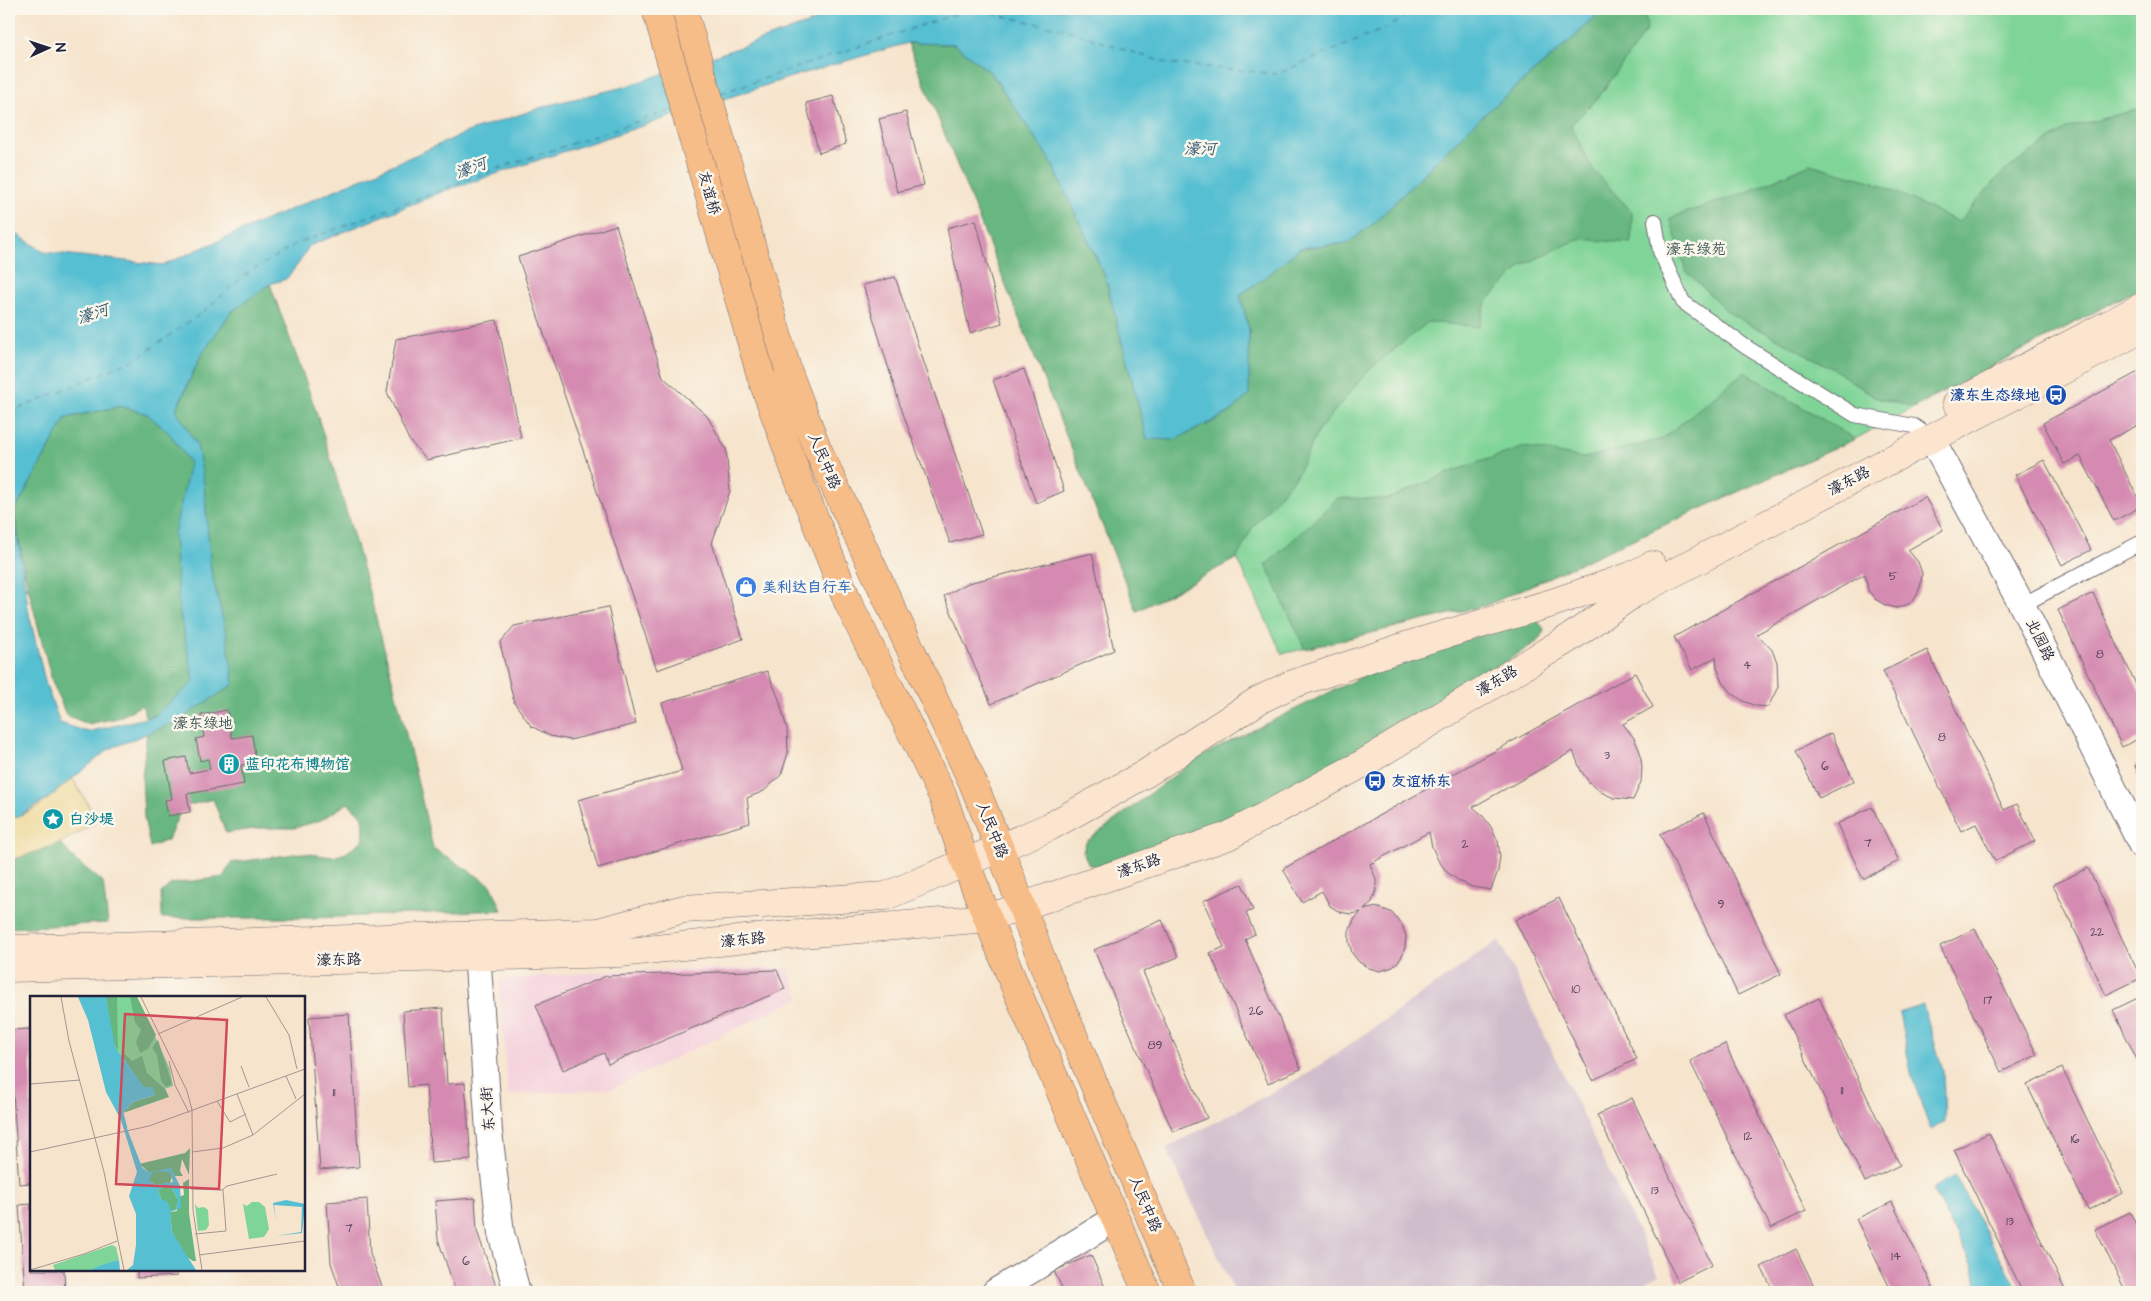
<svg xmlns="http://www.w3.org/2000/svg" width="2151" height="1301" font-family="'Architects Daughter','LXGW WenKai TC',sans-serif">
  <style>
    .built { fill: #f4cfdc }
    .industrial { fill: #d0bdcc }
    .green { fill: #7fd497; stroke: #507b69 }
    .forest { fill: #67b680; stroke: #446c5e }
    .sand { fill: #eeda9e; stroke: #887e6c }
    .water { fill: #56bfd2; stroke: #3c7086; fill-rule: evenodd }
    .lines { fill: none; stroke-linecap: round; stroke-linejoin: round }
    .ferry { stroke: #345970; stroke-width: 1; stroke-dasharray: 6 5; stroke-linecap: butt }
    .building { fill: #d58bb1 }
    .service-casing { stroke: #6c666e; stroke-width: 16 }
    .minor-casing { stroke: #6c666e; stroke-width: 28 }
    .secondary-casing { stroke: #6c666e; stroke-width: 29 }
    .primary-casing { stroke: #6c666e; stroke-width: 29 }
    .service { stroke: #fff; stroke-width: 14 }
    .minor { stroke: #fff; stroke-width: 26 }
    .secondary { stroke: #fce5cf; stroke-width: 28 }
    .primary { stroke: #f7bd88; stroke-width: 28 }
    .primary-bridge-casing { stroke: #6c666e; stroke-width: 29; stroke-linecap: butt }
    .primary-bridge { stroke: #f7bd88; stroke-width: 28 }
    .labels { text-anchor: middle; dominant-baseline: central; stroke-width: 5; stroke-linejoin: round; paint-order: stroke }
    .number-label { font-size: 12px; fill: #4f3c58 }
    .street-label { font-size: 15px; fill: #22223b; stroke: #fbf7ec }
    .park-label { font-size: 15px; fill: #3e5757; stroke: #fbf7ec }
    .transit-label { font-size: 15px; font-weight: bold; fill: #164399; stroke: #fbf7ec; text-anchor: end }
    .shop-label { font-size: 15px; font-weight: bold; fill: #366cbe; stroke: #fbf7ec; text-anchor: start }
    .culture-label { font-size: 15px; font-weight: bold; fill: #0d838f; stroke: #fbf7ec; text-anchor: start }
    .water-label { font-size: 16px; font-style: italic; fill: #345970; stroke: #fbf7ec }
    .inset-river { fill: none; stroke: #56bfd2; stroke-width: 2.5 }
    .inset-road { fill: none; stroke: #a19692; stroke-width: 1 }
    .view { fill: #d1495b; fill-opacity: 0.15; stroke: #d1495b; stroke-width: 2.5 }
    .inset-edge { fill: none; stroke: #22223b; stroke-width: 2.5 }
  </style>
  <rect width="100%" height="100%" fill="#fbf7ec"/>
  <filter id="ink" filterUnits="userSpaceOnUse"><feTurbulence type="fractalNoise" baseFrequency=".02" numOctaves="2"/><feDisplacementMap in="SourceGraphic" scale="10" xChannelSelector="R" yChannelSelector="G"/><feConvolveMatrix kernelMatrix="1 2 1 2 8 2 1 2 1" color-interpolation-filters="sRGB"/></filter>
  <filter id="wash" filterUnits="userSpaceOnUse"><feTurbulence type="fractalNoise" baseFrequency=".0096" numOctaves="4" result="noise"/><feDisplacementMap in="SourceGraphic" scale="20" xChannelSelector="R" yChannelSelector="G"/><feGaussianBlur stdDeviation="1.12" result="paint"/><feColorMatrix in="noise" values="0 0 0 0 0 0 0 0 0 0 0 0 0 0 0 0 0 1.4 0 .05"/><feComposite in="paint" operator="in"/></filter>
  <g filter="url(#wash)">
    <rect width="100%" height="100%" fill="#f6e4cc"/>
    <path class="built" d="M787 968 800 998 611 1089 508 1095 499 980 615 971Z"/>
    <path class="industrial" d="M1499 940 1659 1275 1627 1292H1235L1166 1148 1309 1073Z"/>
    <path class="green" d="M1603 9H2142V287L1855 439 1487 605 1282 654 1237 558 1137 611 908 43 1348 243Z"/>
    <g class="forest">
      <path d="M1603 9H1644L1647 29 1599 97 1571 125 1593 170 1632 212 1631 243 1579 239 1523 265 1486 302 1479 327 1428 322 1367 372 1318 431 1298 473 1252 528 1237 558 1137 611 908 43 954 44 992 74 1050 160 1105 276 1147 439 1206 425 1229 413 1248 395 1249 329 1240 295 1266 277 1300 248 1348 243 1374 223 1481 117 1569 42Z"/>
      <path d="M2142 108V287L1914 407 1876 398 1832 368 1729 313 1686 271 1670 218 1747 192 1810 164 1874 182 1959 222 2002 173 2068 128Z"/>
      <path d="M270 284C287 332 306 379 321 427 364 566 401 707 433 848L491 885 502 910 313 918H162L161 893 171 884 223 877 231 863 301 853 333 857 346 853 364 839 363 817 348 803 321 820 294 828H260L226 833 213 799 182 807 168 840 150 847 144 817 142 777 148 724 142 705 118 718 88 724 66 715 52 681 25 575 14 511 66 418 121 406 147 414 176 410C193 377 204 337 232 312 244 301 258 293 270 284Z"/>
      <path d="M1744 372 1855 439 1487 605 1305 649 1266 565 1338 498 1387 499 1456 470 1525 447 1584 458 1662 439Z"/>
      <path d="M1537 620 1544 629 1542 636 1538 641 1411 722 1237 816 1209 828 1098 866 1089 865 1083 852 1086 842 1188 765 1213 750 1399 658Z"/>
      <path d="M60 843 76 861 103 882 108 923 9 928V861Z"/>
    </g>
    <path class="sand" d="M72 778 98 821 60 843 9 861V817C33 816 55 793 72 778Z"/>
    <g class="water">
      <path d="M834 9H1603L1569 42 1481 117 1374 223 1348 243 1300 248 1266 277 1240 295 1249 329V395L1229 413 1174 440 1147 439 1105 276 1050 160 992 74 954 44 908 43 791 77 447 190 309 246 299 263 286 279 270 284 231 312 200 357 176 410 197 445 204 483 211 570 227 637 234 684 178 721 109 749 47 799 17 817H9V652L11 632 9 627V229L44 252 163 265 470 131 549 105 624 87 813 22ZM121 406 147 414 170 434 190 463 174 533 179 609 194 682 154 716 88 732 60 723 46 685 29 614 14 512 66 418Z"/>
      <path d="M1923 1005 1943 1070 1945 1122 1930 1129 1912 1077 1899 1013Z"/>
      <path d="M1955 1176 2019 1292H1978L1974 1267 1932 1189Z"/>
    </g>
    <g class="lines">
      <g class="ferry">
        <path d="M721 93 970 9 1063 29 1166 63 1277 74 1389 27 1418 9"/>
        <path d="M9 413 136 359 203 312 246 274 296 244 490 171 672 110"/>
      </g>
    </g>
    <g id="blocks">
      <g class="building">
        <path d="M833 96 846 144 819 153 806 103Z"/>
        <path d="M906 112 924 185 897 192 879 119Z"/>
        <path d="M976 220 1002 323 970 333 947 228Z"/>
        <path d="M616 225 663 377 707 416 726 449 730 491 712 543 743 639 657 670 518 257Z"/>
        <path d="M895 277 982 534 950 543 900 405 863 285Z"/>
        <path d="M497 320 521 438 427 460 409 440 387 392 396 339Z"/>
        <path d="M1024 369 1064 491 1036 503 993 380Z"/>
        <path d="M2142 370V423L2109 440 2142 506 2114 521 2080 456 2064 464 2043 423Z"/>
        <path d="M2044 460 2091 550 2062 565 2015 475Z"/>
        <path d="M1925 497 1943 530 1908 550 1918 562 1922 573 1921 584 1917 595 1909 604 1896 608 1885 605 1875 599 1868 590 1865 574 1757 634 1772 650 1777 662 1778 687 1768 707 1756 706 1743 701 1732 693 1723 682 1717 668 1716 657 1692 670 1674 637Z"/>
        <path d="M1092 553 1114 650 991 704 944 596 968 583Z"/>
        <path d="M2093 593 2142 697V737L2122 747 2058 610Z"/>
        <path d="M608 607 636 724 570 740 550 736 531 726 514 702 500 643 514 626Z"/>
        <path d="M1927 650 2004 810 2017 804 2035 841 1995 861 1976 824 1961 831 1883 671Z"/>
        <path d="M767 671 779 699 787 729 788 753 781 775 764 791 747 798 750 823 598 868 578 800 682 771 662 703Z"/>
        <path d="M1635 673 1653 707 1623 724 1634 738 1640 752 1642 767 1641 782 1633 800 1614 798 1601 792 1590 783 1581 771 1573 751 1473 807 1482 815 1491 827 1498 841 1500 856 1498 871 1491 890 1472 887 1459 881 1447 872 1438 860 1432 847 1429 832 1370 864 1376 879V891L1372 902 1364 910 1376 907 1391 912 1402 925 1406 936 1405 947 1401 958 1393 967 1380 971 1369 968 1359 962 1352 953 1349 942V931L1354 920 1361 912 1351 914 1340 912 1330 906 1322 891 1302 902 1283 869Z"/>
        <path d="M227 710 232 738 252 735 256 762 241 765 244 784 187 794 190 812 168 816 165 800 172 799 165 761 186 757 189 773 210 769 208 759 200 761 196 739 204 737 201 715Z"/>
        <path d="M1831 733 1854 781 1819 798 1796 751Z"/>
        <path d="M2142 762V782L2135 766Z"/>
        <path d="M1872 807 1899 861 1863 879 1837 824Z"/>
        <path d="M1704 813 1781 974 1738 995 1660 834Z"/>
        <path d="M2088 868 2141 978 2106 995 2053 885Z"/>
        <path d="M1242 884 1253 910 1246 913 1255 934 1245 939 1301 1069 1268 1083 1210 953 1224 947 1203 901Z"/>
        <path d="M1559 898 1637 1059 1593 1080 1515 920Z"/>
        <path d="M1162 920 1178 957 1143 972 1207 1118 1173 1132 1094 950Z"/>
        <path d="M1975 929 2037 1055 2001 1072 1940 946Z"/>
        <path d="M777 970 785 989 608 1064 604 1053 563 1070 536 1005 606 976Z"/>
        <path d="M2142 996V1070L2113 1010Z"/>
        <path d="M1819 998 1900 1165 1865 1182 1784 1015Z"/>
        <path d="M443 1008 447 1084 465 1083 471 1160 431 1163 426 1085 408 1087 403 1011Z"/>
        <path d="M349 1014 359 1167 320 1170 309 1017Z"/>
        <path d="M31 1029V1183L19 1184 9 1030Z"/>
        <path d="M1725 1044 1806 1211 1771 1228 1690 1061Z"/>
        <path d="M2062 1068 2123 1193 2088 1210 2027 1085Z"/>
        <path d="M1632 1098 1712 1265 1678 1282 1597 1115Z"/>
        <path d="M1989 1133 2066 1292H2023L1954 1150Z"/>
        <path d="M475 1198 477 1231 498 1292H456L438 1239 435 1201Z"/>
        <path d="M367 1199 370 1254 384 1292H341L331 1263 327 1202Z"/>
        <path d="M1892 1202 1935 1292H1892L1856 1219Z"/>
        <path d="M31 1204V1270H64L65 1292H25L19 1205Z"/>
        <path d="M2130 1212 2142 1237V1292H2126L2095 1229Z"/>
        <path d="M1796 1249 1817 1292H1774L1761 1267Z"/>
        <path d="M1091 1255 1107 1292H1064L1054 1271Z"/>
        <path d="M137 1270H177V1276L137 1278Z"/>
        <path d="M161 1289 162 1292H128V1291Z"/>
      </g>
    </g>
  </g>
  <g filter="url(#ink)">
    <use href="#blocks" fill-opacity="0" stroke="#6c666e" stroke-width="1"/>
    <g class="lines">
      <g class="service-casing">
        <g id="service">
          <path d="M1655 221 1660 251 1683 302 1746 347 1855 415 1914 426 1931 438"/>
          <path d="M2022 605 2142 542"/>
        </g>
      </g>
      <g class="minor-casing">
        <g id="minor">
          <path d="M1931 438 2022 605 2142 846"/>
          <path d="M467 938 474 942 477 950 489 1132 501 1233 517 1292"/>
          <path d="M995 1292 1115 1219"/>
        </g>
      </g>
      <g class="secondary-casing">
        <g id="secondary">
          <path d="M1957 403 2142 307"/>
          <path d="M9 949 598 932 684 909 886 896 1049 827 1145 774 1259 700 1290 685 1409 645 1552 603 1631 576 1652 565"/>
          <path d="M9 968 620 953 755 938 988 918 1228 836 1364 763 1571 637 1633 594 2142 329"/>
        </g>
      </g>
      <g class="primary-casing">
        <g id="primary">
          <path d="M683 9 788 372 817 448 973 783 1000 849 1046 971 1182 1292"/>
          <path d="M761 376 795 470 848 602 943 797 966 864 1014 984 1147 1292"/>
        </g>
      </g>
      <use href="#service" class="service"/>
      <use href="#minor" class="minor"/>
      <use href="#secondary" class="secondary"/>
      <use href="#primary" class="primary"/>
      <g class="primary-bridge-casing">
        <path id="primary-bridge" d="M656 9 761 376"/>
      </g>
      <use href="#primary-bridge" class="primary-bridge"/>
    </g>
  </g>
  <defs>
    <g id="bus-disc" transform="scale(1.125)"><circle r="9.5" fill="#1a4fb4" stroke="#fbf7ec"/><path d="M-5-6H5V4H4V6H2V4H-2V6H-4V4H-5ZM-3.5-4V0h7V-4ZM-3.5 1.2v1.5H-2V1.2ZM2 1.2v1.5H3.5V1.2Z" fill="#fff"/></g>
    <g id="shop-disc" transform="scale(1.125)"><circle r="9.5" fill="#3f7fe0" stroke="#fbf7ec"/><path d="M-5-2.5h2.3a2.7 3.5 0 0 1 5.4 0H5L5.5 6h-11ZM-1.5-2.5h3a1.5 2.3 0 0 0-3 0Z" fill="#fff"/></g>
    <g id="building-disc" transform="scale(1.125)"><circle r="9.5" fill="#0f9aa8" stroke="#fbf7ec"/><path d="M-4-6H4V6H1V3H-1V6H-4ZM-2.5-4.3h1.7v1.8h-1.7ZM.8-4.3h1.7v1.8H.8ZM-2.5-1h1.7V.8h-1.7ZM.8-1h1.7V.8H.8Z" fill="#fff"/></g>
    <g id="sight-disc" transform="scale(1.125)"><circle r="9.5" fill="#0f9aa8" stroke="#fbf7ec"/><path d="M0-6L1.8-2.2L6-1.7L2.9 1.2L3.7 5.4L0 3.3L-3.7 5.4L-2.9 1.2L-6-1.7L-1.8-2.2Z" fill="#fff"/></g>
  </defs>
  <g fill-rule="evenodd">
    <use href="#bus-disc" x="2056" y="395"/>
    <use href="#shop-disc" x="746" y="587"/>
    <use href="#building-disc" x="229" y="764"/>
    <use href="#bus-disc" x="1375" y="781"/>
    <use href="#sight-disc" x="53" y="819"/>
  </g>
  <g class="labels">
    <g class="number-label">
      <text x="1893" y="576">5</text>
      <text x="2100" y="654">8</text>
      <text x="1747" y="665">4</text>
      <text x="1942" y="737">8</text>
      <text x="1607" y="755">3</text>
      <text x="1825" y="766">6</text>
      <text x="1868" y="843">7</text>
      <text x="1465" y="844">2</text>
      <text x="1721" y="904">9</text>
      <text x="2097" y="932">22</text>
      <text x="1576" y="989">10</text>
      <text x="1988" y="1000">17</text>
      <text x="1256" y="1011">26</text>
      <text x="1155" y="1045">89</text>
      <text x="1842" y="1090">11</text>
      <text x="334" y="1092">11</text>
      <text x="1748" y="1136">12</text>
      <text x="2075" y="1139">16</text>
      <text x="1655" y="1190">13</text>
      <text x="2010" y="1221">13</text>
      <text x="349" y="1228">7</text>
      <text x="1896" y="1256">14</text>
      <text x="466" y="1261">6</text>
    </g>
    <g class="street-label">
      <text transform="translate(709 193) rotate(74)">友谊桥</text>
      <text transform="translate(824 461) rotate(67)">人民中路</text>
      <text transform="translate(1849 481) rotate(-28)">濠东路</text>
      <text transform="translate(2040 640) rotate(64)">北园路</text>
      <text transform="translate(1497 681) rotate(-31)">濠东路</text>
      <text transform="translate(992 830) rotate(68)">人民中路</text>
      <text transform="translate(1139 866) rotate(-19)">濠东路</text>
      <text transform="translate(743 940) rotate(-6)">濠东路</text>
      <text transform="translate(339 960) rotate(-1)">濠东路</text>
      <text transform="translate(488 1109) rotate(-94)">东大街</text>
      <text transform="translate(1145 1204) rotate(67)">人民中路</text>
    </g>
    <g class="park-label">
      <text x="1696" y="249">濠东绿苑</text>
      <text x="203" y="723">濠东绿地</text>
    </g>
    <g class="transit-label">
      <text x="2040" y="395">濠东生态绿地</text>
      <text x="1391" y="781" text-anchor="start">友谊桥东</text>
    </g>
    <g class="shop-label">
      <text x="762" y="587">美利达自行车</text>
    </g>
    <g class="culture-label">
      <text x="245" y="764">蓝印花布博物馆</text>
      <text x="69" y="819">白沙堤</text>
    </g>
    <g class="water-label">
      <text x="1200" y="149">濠河</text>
      <text transform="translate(471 168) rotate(-20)">濠河</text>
      <text transform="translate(93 314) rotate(-18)">濠河</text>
    </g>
  </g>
  <g transform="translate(30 996)">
    <rect width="275" height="275" fill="#f6e4cc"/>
    <path d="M76 1H107L140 73 143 90 135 93 139 101 101 72 85 51ZM222 206H229L235 211 239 233 234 241 219 243 213 208 217 210ZM165 208 168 212 174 211 178 214 179 229 176 234 168 235ZM82 249 86 251 89 264 60 274H25L23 269Z" fill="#7fd497"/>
    <path d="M76 1H87L88 55 83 47ZM100 1H107L126 39 118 53 110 57 106 46 111 34 105 26ZM128 44 142 88 136 91 131 85 127 59 122 52ZM95 58 102 65 112 60 117 77 135 93 139 101 93 117 103 106 125 99 114 92 91 59ZM160 152 159 179 152 163 150 175 153 180H142L140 187 126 189 119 185V176L109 168 155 157ZM159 183V217L166 265H163L154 259 142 236 140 216 147 215 148 201 154 199 153 187ZM136 190 142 192 148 204 146 214H140L131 203 128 194Z" fill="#67b680"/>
    <path d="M48 1H76L85 51 114 91H122L124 95 125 99 103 106 93 117 103 154 111 171 119 176 141 172 150 190 151 212 140 216 142 236 166 274H97L103 269 106 249V218L99 200 107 176 91 124 76 96 58 24ZM123 175 140 176 143 186 126 189 119 185ZM136 190 142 192 148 204 146 213 140 214 138 206 131 203 128 194ZM256 204 275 208 272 237 246 240 271 236 272 211 244 209 246 225 243 207ZM89 264 90 274H60L72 269Z" fill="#56bfd2" fill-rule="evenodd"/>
    <path class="inset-river" d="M66 1 79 51 97 88 91 112 96 132M97 136 132 226 140 260 135 274M110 274H126"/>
    <path class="inset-road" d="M31 1 39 45 74 176 94 274M111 1 157 95 162 114 163 214 172 274M236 1 259 39 267 73M128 38 212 1M139 65 145 89 159 117M211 70 219 91M256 80 266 103M0 88 50 84M207 98 223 139M187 105 200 126 216 118M0 156 119 130 275 73M162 156 193 152 223 139 275 98M161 193 192 194 197 190 247 178M165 238 196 235 193 194M169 259 275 245M0 274 54 258 87 245"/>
    <path class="view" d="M95 18 197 24 189 193 86 188Z"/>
    <rect width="275" height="275" class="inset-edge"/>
  </g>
  <rect width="2151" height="1301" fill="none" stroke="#fbf7ec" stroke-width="30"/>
  <g transform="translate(48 48) rotate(87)" stroke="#fbf7ec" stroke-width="4" paint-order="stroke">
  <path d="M0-4L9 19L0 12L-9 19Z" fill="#22223b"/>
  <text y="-8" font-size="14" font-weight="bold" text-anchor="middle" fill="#22223b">N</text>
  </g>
</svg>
